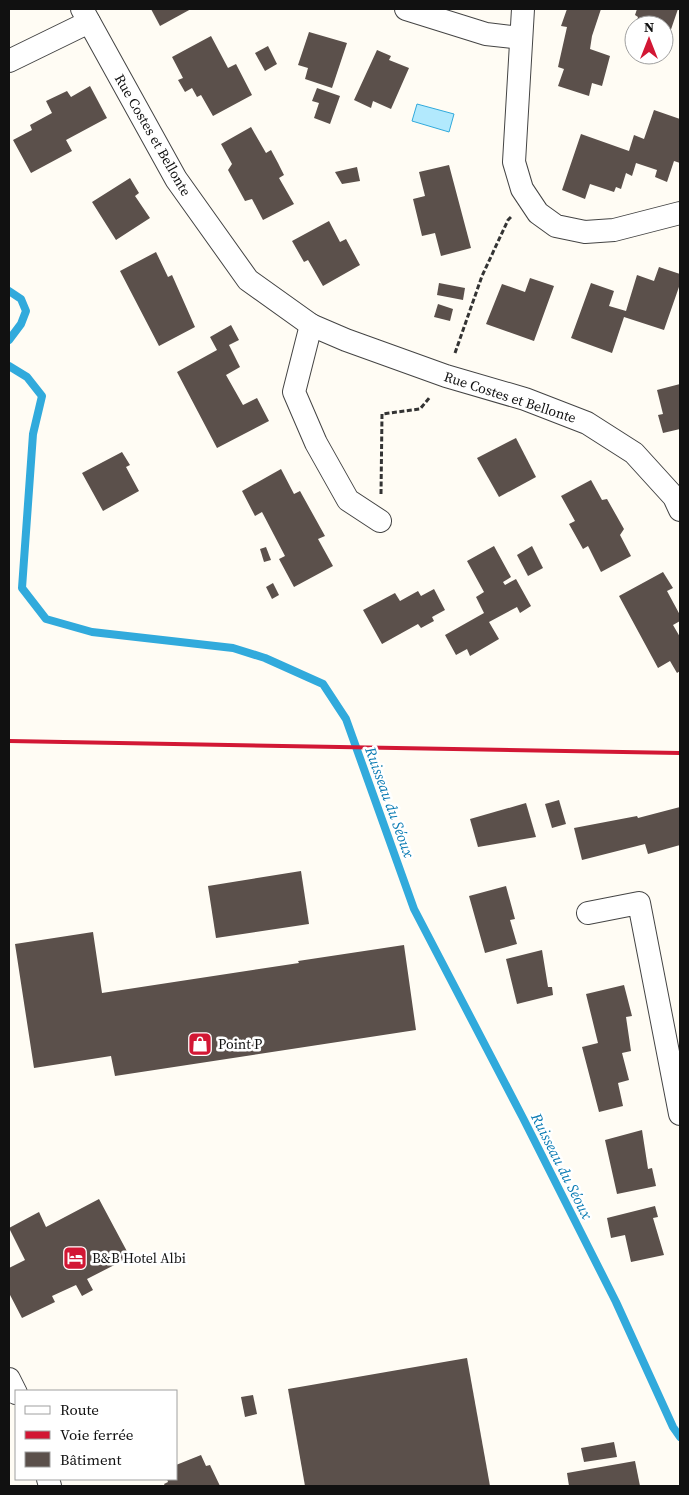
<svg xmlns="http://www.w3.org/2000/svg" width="689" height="1495" font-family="'Source Serif 4',serif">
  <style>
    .water { fill: #b2e9fd; stroke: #31aadc }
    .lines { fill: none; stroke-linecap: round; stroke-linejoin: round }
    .stream { stroke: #31aadc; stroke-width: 8 }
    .building { fill: #5b504b }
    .street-casing { stroke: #444; stroke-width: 24 }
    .path { stroke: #333; stroke-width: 3; stroke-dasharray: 5 2.5; stroke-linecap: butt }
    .street { stroke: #fff; stroke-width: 22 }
    .rail { stroke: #d21734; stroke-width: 4 }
    .labels { text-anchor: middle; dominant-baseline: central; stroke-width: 5; stroke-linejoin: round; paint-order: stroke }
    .street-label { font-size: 14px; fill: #111; stroke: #fff }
    .poi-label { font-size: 14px; fill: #111; stroke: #fff; text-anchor: start }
    .water-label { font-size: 15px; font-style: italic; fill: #0a7bb3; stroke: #fff }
  </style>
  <rect width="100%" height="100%" fill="#fffcf4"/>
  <path class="water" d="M417 104 454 114 449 132 412 121Z"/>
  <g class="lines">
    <g class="stream">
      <path d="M9 291 21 299 26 311 21 324 9 340"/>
      <path d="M9 366 27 377 42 396 33 434 22 588 46 619 92 632 233 648 265 658 323 684 346 719 414 909 523 1118 616 1302 673 1427 680 1437"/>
    </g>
  </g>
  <g class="building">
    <path d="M151 9H191L160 26Z"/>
    <path d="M567 9H601L592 36 590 49 610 56 602 86 592 83 589 96 558 86 564 69 558 67 567 27 561 26Z"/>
    <path d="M637 9H678L666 44 664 43V25H640L636 23 638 17 635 15Z"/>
    <path d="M309 32 347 43 332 88 305 79 308 68 298 65Z"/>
    <path d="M211 36 228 68 236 64 252 95 213 116 201 95 197 97 192 88 185 92 178 80 183 78 172 57Z"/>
    <path d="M268 46 277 64 265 71 255 53Z"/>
    <path d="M377 50 391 56 389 60 409 68 391 109 373 101 371 108 354 100Z"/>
    <path d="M90 86 107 118 66 140 72 151 31 173 13 140 32 130 30 125 52 113 46 101 67 91 71 97Z"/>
    <path d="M317 88 340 96 330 124 314 118 319 103 312 101Z"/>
    <path d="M654 110 680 119V163L674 161 667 182 655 177 657 170 636 163 632 176 626 173 621 189 616 187 614 192 590 184 585 199 562 190 581 134 629 151 634 135 644 139Z"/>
    <path d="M251 127 266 153 271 150 278 163 284 175 279 178 294 204 263 220 252 199 245 201 228 170 232 164 221 144Z"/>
    <path d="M449 165 471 248 441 256 435 233 422 236 413 199 425 196 419 172Z"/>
    <path d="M357 167 360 181 342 184 335 172Z"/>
    <path d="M130 178 139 193 135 196 150 218 116 240 92 202Z"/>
    <path d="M329 221 340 242 346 239 360 265 323 286 308 260 304 262 292 241Z"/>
    <path d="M156 252 168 277 172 275 195 327 159 346 120 271Z"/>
    <path d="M659 267 680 274V284L664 330 624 317 612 353 571 338 591 283 614 291 609 306 626 311 637 275 654 281Z"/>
    <path d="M530 278 554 286 534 341 486 324 502 284 525 292Z"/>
    <path d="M439 283 465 288 463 300 437 295Z"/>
    <path d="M438 304 453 309 450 321 434 317Z"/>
    <path d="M231 325 239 340 229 345 240 367 226 375 243 405 257 398 269 421 217 448 177 372 217 350 210 337Z"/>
    <path d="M680 384V429L663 433 658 415 663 414 657 390Z"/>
    <path d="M516 438 536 477 499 497 477 458Z"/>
    <path d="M122 452 130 465 126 467 139 491 103 511 82 473Z"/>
    <path d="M281 469 294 494 300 491 325 536 318 539 333 566 294 587 279 559 285 556 262 512 255 516 242 491Z"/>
    <path d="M591 480 602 500 607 499 624 529 620 535 631 556 601 572 588 546 583 549 569 524 575 521 561 496Z"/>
    <path d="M494 546 511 577 503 582 505 585 516 579 531 606 520 613 517 607 489 622 499 639 470 656 467 649 456 655 445 635 484 613 476 597 484 592 467 561Z"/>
    <path d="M532 546 543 568 528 576 517 555Z"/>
    <path d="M266 547 271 560 264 562 260 549Z"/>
    <path d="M663 572 673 588 667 591 680 615V621L673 625 680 637V671L677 673 670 661 658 668 619 596Z"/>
    <path d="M273 583 279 595 272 599 266 587Z"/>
    <path d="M434 589 445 610 432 617 434 621 421 628 418 624 382 644 363 610 395 593 400 601 418 591 421 596Z"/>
    <path d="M559 800 566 824 552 828 545 804Z"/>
    <path d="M526 803 536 837 478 847 470 819Z"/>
    <path d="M680 807V845L648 854 645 844 582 860 574 828 637 816 638 818Z"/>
    <path d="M301 871 309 924 216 938 208 886Z"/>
    <path d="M506 886 515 919 510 920 517 944 485 953 469 896Z"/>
    <path d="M93 932 102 993 299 963 298 961 404 945 416 1030 115 1076 111 1056 34 1068 15 944Z"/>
    <path d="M542 950 548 987H552L553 995 517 1004 506 959Z"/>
    <path d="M624 985 632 1016 626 1017 631 1051 622 1053 629 1080 618 1083 623 1106 599 1112 582 1047 598 1043 586 994Z"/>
    <path d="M642 1130 648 1169 652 1168 656 1186 617 1194 605 1140Z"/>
    <path d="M99 1199 130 1257 87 1279 93 1290 82 1296 76 1285 52 1296 55 1302 22 1318 9 1293V1268L25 1260 9 1228 39 1212 46 1227Z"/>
    <path d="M655 1206 658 1217 653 1218 664 1255 631 1262 625 1235 611 1238 607 1218Z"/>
    <path d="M467 1358 490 1486H305L288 1389Z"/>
    <path d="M253 1395 257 1414 245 1417 241 1397Z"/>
    <path d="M614 1442 617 1457 584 1462 581 1448Z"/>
    <path d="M201 1455 206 1466 210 1465 220 1486H165L164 1484 168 1482 167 1479H176V1465Z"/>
    <path d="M635 1461 640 1486H569L567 1473Z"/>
  </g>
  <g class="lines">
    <g class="street-casing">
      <g id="street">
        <path d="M82 9 176 179 248 280 311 325 346 340 446 376 525 399 587 423 634 453 674 497 680 510"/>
        <path d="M406 9 486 34 521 38"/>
        <path d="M523 9 514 162 522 189 538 213 556 226 585 232 614 230 680 213"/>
        <path d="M9 61 89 22"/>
        <path d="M311 325 294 392 316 443 348 500 380 521"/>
        <path d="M588 913 639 903 680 1114"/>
        <path d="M9 1379 16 1393"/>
        <path d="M48 1479 50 1486"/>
      </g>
    </g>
    <g class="path">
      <path d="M455 353 482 276 508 220 512 216"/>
      <path d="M381 494 382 414 420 409 430 397"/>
    </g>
    <use href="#street" class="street"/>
    <path class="rail" d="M9 741 680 753"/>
  </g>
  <defs>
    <g id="shop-square" transform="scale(1.25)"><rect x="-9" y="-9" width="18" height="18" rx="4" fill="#d21734" stroke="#fff"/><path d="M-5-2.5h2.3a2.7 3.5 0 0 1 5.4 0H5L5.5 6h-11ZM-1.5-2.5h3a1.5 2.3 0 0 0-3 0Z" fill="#fff"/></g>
    <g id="hotel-square" transform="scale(1.25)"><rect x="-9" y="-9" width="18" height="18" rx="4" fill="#d21734" stroke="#fff"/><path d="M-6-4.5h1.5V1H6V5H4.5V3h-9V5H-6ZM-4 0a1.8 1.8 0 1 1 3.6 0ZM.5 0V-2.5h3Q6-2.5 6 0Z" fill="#fff"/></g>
  </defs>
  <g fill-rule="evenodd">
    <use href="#shop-square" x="200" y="1044"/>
    <use href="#hotel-square" x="75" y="1258"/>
  </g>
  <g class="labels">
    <g class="street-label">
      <text transform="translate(153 135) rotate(60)">Rue Costes et Bellonte</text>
      <text transform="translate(510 397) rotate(18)">Rue Costes et Bellonte</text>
    </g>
    <g class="poi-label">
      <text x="218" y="1044">Point P</text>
      <text x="92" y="1258">B&amp;B Hotel Albi</text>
    </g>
    <g class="water-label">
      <text transform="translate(390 802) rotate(70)">Ruisseau du Séoux</text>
      <text transform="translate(562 1166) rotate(63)">Ruisseau du Séoux</text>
    </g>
  </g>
  <rect width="689" height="1495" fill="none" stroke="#111111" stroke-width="20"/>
  <rect x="15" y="1390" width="162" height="90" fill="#ffffff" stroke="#a0a0a0"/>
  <rect x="25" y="1406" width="25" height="8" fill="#ffffff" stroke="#a0a0a0"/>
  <text x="60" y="1415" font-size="15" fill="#111111">Route</text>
  <rect x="25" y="1431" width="25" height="8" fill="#d21734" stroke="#a0a0a0"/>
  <text x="60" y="1440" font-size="15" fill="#111111">Voie ferrée</text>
  <rect x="25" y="1452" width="25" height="15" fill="#5b504b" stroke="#a0a0a0"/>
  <text x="60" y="1465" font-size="15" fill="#111111">Bâtiment</text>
  <g transform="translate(649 40)"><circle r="24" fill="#ffffff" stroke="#a0a0a0"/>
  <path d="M0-4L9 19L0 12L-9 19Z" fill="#d21734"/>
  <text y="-8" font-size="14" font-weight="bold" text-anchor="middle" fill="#111111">N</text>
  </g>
</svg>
